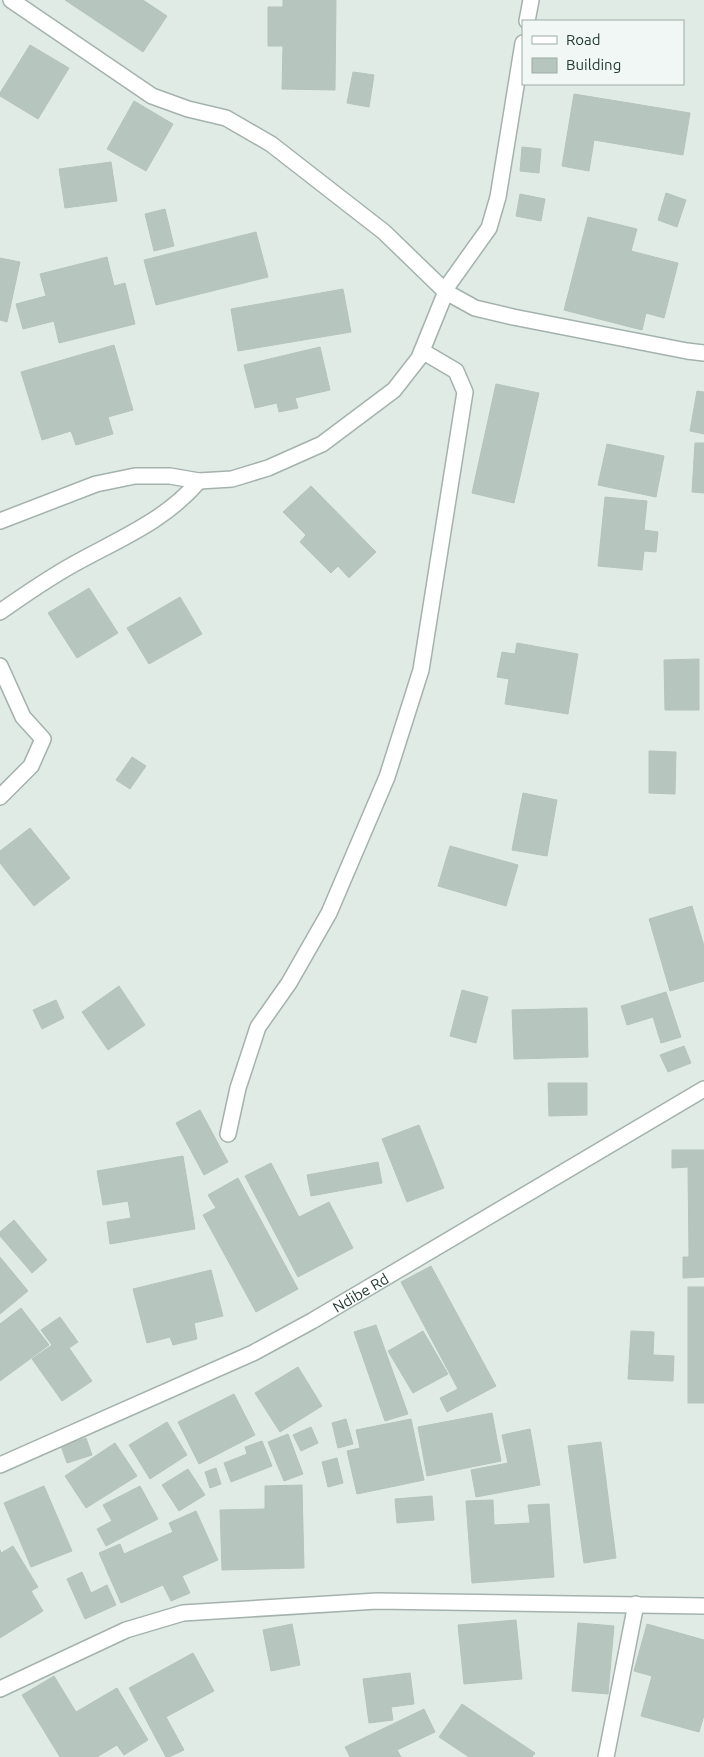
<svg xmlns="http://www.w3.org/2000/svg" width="704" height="1757" font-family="Ubuntu,sans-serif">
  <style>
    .building { fill: #b7c5bf; stroke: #b4c4bc }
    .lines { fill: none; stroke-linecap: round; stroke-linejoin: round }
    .minor-casing { stroke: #a4b2ad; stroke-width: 18 }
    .minor { stroke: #fff; stroke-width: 15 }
    .labels { text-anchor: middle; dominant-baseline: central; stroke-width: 4; stroke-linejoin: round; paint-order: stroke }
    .street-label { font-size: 15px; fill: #223a33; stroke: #f1f7f4 }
  </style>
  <rect width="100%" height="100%" fill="#e1ebe6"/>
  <g class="building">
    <path d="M65 0H143L167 16 143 52Z"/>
    <path d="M283 0H336L335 90 282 89 283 46H268V7H283Z"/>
    <path d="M30 45 69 68 38 119 0 96V93Z"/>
    <path d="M353 72 374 75 369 107 347 103Z"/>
    <path d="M574 94 690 113 683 155 594 140 589 171 562 166Z"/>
    <path d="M134 101 173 124 146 171 107 149Z"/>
    <path d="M522 147 541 149 539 173 520 171Z"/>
    <path d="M111 162 117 201 65 208 59 169Z"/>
    <path d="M666 193 686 200 677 227 658 220Z"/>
    <path d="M520 194 545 199 541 221 516 216Z"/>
    <path d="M165 209 174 246 154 251 145 214Z"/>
    <path d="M588 217 637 229 631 251 678 263 664 318 646 313 642 330 564 310Z"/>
    <path d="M256 232 268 277 156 305 144 260Z"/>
    <path d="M107 257 114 286 125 283 135 324 59 343 54 321 23 329 16 304 46 296 40 274Z"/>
    <path d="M0 258 20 262 7 322 0 320Z"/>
    <path d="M343 289 351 332 238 351 231 309Z"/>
    <path d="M114 345 133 410 108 417 113 434 76 445 71 431 42 440 21 372Z"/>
    <path d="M320 347 330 390 295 398 298 408 279 412 277 403 255 408 244 365Z"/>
    <path d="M496 384 539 393 514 503 472 493Z"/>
    <path d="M697 391 704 392V434L690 431Z"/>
    <path d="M695 443H704V493L692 492Z"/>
    <path d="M607 444 664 456 656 497 598 485Z"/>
    <path d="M311 486 376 552 349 578 338 566 331 573 300 542 306 535 283 512Z"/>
    <path d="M605 497 647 501 644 530 658 532 656 552 644 551 642 570 598 566Z"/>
    <path d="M89 588 118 633 77 658 48 613Z"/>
    <path d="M180 597 202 634 149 664 127 628Z"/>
    <path d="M517 643 578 654 568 714 505 704 509 679 497 677 502 652 515 654Z"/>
    <path d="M699 659V710H665L664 660Z"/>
    <path d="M649 751 676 752 675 794 649 793Z"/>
    <path d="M132 757 146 766 130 789 116 780Z"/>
    <path d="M523 793 557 800 547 856 512 850Z"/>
    <path d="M30 828 70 878 34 906 0 863V851Z"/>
    <path d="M450 846 518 865 506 906 438 886Z"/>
    <path d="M692 906 704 946V981L670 991 649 919Z"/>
    <path d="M119 986 145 1025 108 1050 82 1012Z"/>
    <path d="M462 990 488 997 476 1043 450 1036Z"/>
    <path d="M666 992 681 1037 661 1043 653 1017 627 1025 621 1006Z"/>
    <path d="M56 1000 64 1018 42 1029 33 1010Z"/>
    <path d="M587 1008 588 1057 514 1059 512 1010Z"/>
    <path d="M684 1046 691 1063 668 1072 660 1055Z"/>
    <path d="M548 1083H587V1115L549 1116Z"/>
    <path d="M200 1110 228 1162 204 1175 176 1123Z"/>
    <path d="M419 1125 444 1188 407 1202 382 1139Z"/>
    <path d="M672 1150H704V1277L683 1278V1257H689L688 1167 672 1168Z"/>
    <path d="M183 1156 195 1229 110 1244 107 1222 131 1218 128 1201 103 1205 97 1171Z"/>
    <path d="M378 1162 382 1183 311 1196 307 1175Z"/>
    <path d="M271 1163 299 1217 329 1202 353 1248 298 1277 245 1176Z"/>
    <path d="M238 1178 298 1289 256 1312 203 1215 216 1208 208 1195Z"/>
    <path d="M14 1220 47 1260 32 1273 0 1236V1232Z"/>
    <path d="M0 1257 28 1291 0 1314Z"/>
    <path d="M431 1266 496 1386 447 1412 440 1398 458 1389 401 1282Z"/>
    <path d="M211 1270 223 1316 194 1323 197 1339 173 1345 170 1337 147 1343 133 1289Z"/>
    <rect x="688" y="1287" width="16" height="116"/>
    <path d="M21 1308 49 1345 0 1381V1324Z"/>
    <path d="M60 1317 78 1342 69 1348 92 1381 62 1401 32 1359 52 1345 41 1330Z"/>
    <path d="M376 1325 408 1414 385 1421 354 1332Z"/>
    <path d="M423 1331 448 1374 413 1393 388 1351Z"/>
    <path d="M631 1331 654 1332 653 1355 674 1356 673 1381 628 1379Z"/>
    <path d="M298 1367 322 1406 280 1432 255 1393Z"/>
    <path d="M234 1394 255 1435 199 1464 178 1422Z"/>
    <path d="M492 1413 501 1461 427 1476 418 1427Z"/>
    <path d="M346 1419 353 1444 338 1448 332 1423Z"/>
    <path d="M411 1419 424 1480 357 1494 347 1451 360 1448 356 1430Z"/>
    <path d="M167 1422 187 1455 150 1479 129 1445Z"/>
    <path d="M311 1427 318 1443 301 1451 293 1435Z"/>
    <path d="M530 1429 540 1485 476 1497 471 1470 508 1463 502 1435Z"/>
    <path d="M288 1434 303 1474 284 1481 268 1442Z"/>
    <path d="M86 1438 92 1455 67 1463 61 1446Z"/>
    <path d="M262 1441 272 1466 231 1482 224 1463 247 1454 245 1447Z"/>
    <path d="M601 1442 616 1558 584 1563 568 1446Z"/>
    <path d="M115 1443 137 1476 86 1508 65 1476Z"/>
    <path d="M337 1458 343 1483 328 1487 322 1462Z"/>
    <path d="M216 1468 221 1484 210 1488 205 1472Z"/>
    <path d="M188 1469 205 1495 179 1511 162 1485Z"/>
    <path d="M302 1485 304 1568 222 1570 220 1510 265 1509V1486Z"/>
    <path d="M44 1486 72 1551 31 1567 4 1503Z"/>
    <path d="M140 1486 158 1519 106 1546 97 1529 112 1521 103 1505Z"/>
    <path d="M432 1496 434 1520 397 1523 395 1499Z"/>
    <path d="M493 1500 494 1525 530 1523 528 1505 549 1504 554 1577 472 1583 466 1501Z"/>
    <path d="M196 1511 218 1560 182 1576 190 1593 171 1601 163 1585 121 1603 99 1553 120 1544 124 1554 173 1532 169 1523Z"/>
    <path d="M13 1546 38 1587 31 1591 43 1611 0 1638V1550L1 1553Z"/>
    <path d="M82 1572 91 1593 107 1585 116 1605 85 1619 67 1579Z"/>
    <path d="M516 1620 522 1679 464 1684 458 1625Z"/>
    <path d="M578 1623 614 1626 608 1694 572 1691Z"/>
    <path d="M292 1624 300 1665 271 1671 263 1630Z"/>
    <path d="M647 1624 704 1640V1715L699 1732 641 1716 652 1676 634 1671Z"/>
    <path d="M193 1653 214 1691 166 1717 184 1750 169 1757H166L129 1688Z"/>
    <path d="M410 1673 414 1704 391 1707 393 1720 369 1723 363 1679Z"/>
    <path d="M54 1676 76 1712 117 1688 148 1740 124 1755 117 1745 97 1757H60L22 1695Z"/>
    <path d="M462 1704 535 1753 532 1757H469L439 1737Z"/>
    <path d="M424 1709 435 1732 397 1750 401 1757H350L345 1747Z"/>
  </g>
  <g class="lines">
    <g class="minor-casing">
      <g id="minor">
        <path d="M11 0 152 96 188 109 226 118 271 144 384 232 446 292 475 308 513 317 687 351 704 353"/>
        <path d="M527 21 531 0"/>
        <path d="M0 521 96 484 135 476H170L199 481 232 479 268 468 322 444 394 390 419 358 449 284 489 228 498 197 523 43"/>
        <path d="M0 612C24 595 49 578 74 564 119 539 165 521 199 481"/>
        <path d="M0 666 23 717 43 739 31 766 0 797"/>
        <path d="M228 1134 238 1088 258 1027 289 983 329 913 387 777 421 670 465 392 456 371 422 351"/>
        <path id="s1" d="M0 1465 253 1353 312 1321 704 1089"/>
        <path d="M0 1689 126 1630 183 1613 377 1601 704 1606"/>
        <path d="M606 1757 636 1604"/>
      </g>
    </g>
    <use href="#minor" class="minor"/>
  </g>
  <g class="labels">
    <g class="street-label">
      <text stroke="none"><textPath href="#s1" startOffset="400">Ndibe Rd</textPath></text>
    </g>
  </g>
  <rect x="522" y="20" width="162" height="65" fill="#f1f7f4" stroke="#9eaba7"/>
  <rect x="532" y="36" width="25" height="8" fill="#ffffff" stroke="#9eaba7"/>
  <text x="566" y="45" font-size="15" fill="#223a33">Road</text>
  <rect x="532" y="58" width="25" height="15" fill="#b7c5bf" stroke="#9eaba7"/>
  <text x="566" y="70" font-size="15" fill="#223a33">Building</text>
</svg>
